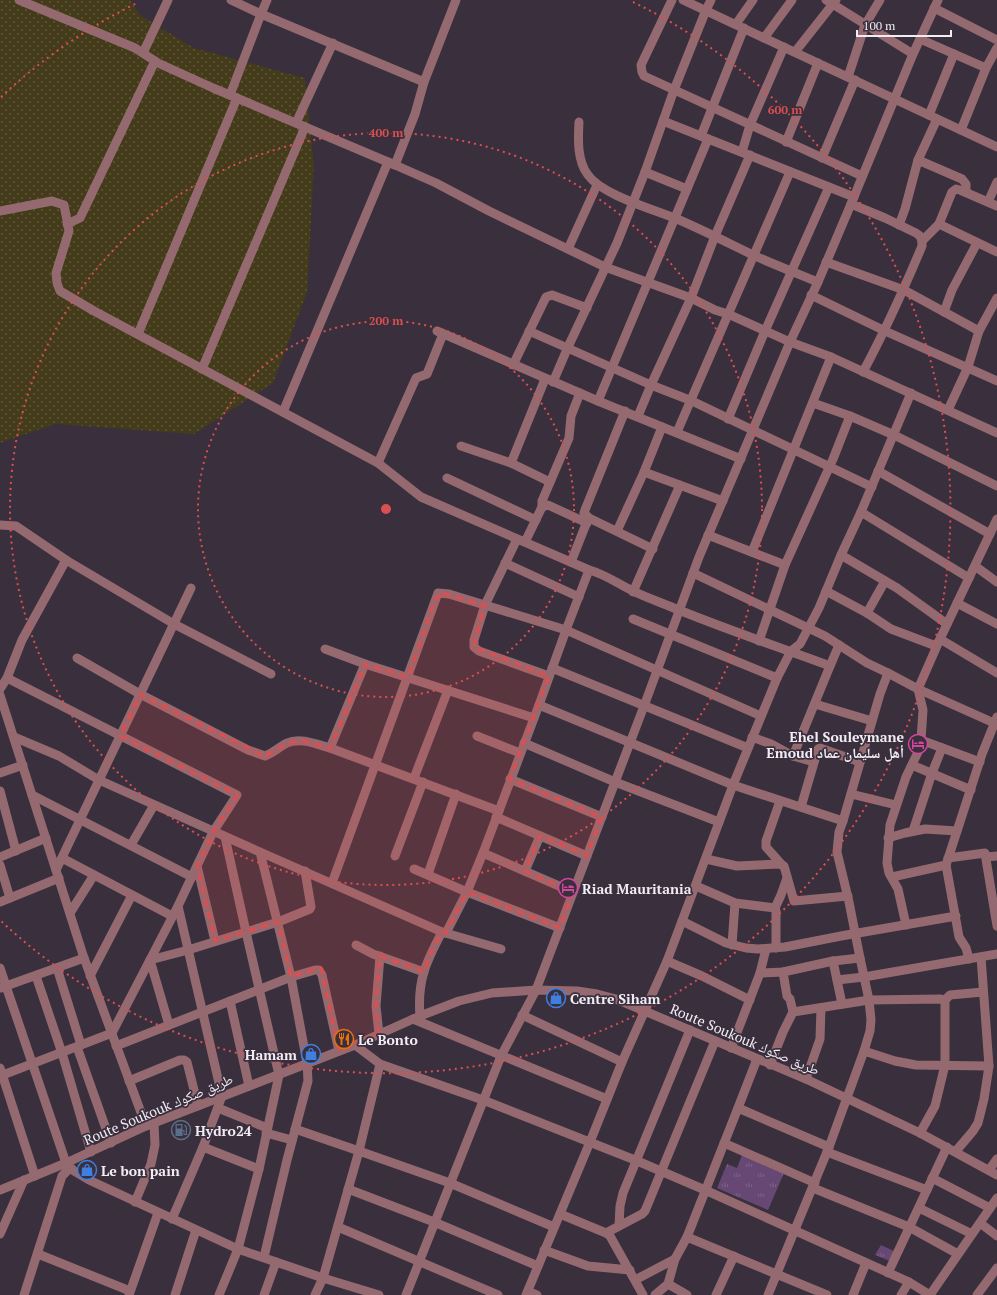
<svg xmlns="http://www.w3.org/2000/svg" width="997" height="1295" font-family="'PT Serif','Noto Naskh Arabic',serif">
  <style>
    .grass { fill: url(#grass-tufts) }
    .sand { fill: url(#sand-dots) }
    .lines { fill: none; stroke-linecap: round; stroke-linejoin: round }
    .minor { stroke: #946a70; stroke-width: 9 }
    .marked { fill: #dc4f51; fill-opacity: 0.2; stroke: #dc4f51; stroke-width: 3; stroke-dasharray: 8 5; stroke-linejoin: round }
    .ring { fill: none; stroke: #dc4f51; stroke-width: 2; stroke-dasharray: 2 4 }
    .labels { text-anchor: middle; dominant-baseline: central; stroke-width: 3.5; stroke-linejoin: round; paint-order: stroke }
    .poi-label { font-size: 14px; font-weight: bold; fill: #f2ecf5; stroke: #392f3d; text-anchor: start }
    .street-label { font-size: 14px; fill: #f2ecf5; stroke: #392f3d }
    .centre { fill: #dc4f51; stroke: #392f3d; stroke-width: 2 }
    .ring-label { font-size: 12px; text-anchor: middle; font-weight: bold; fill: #dc4f51; stroke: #392f3d; stroke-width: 3.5; stroke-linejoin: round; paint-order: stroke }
  </style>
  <defs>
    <pattern id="grass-tufts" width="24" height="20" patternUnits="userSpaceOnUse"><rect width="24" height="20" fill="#674874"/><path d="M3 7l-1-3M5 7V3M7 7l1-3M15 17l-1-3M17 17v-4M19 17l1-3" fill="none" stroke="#7d6388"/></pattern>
    <pattern id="sand-dots" width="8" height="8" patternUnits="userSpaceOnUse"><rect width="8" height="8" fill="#433b1a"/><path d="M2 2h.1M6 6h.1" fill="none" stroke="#5f583c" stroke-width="1.8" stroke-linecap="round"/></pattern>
  </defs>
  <rect width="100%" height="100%" fill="#392f3d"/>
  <g class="grass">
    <path d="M742 1155 784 1173 768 1210 717 1188 727 1164 737 1168Z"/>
    <path d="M881 1245 896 1252 890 1261 875 1255Z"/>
  </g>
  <path class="sand" d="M0 0H130L141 16 194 48 305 78 314 166 307 292 273 383 194 434 55 424 0 443Z"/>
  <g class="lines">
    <g class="minor">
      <path d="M19 0 135 48 158 63 213 88 395 165"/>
      <path d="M231 0 261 14 267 0"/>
      <path d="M456 0 424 82 415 114 395 165 436 183 489 211 605 267 691 298 651 385 638 416"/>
      <path d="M672 0 641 65 642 72 644 76 862 176"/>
      <path d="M683 0 997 147"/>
      <path d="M826 0 913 54"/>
      <path d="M934 8 997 40"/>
      <path d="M736 24 753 0"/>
      <path d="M764 38 792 0"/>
      <path d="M920 39 986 68"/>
      <path d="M795 52 836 0"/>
      <path d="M143 53 168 0"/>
      <path d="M848 77 865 25 880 0"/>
      <path d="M230 95 261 14 424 82"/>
      <path d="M929 115 954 54"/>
      <path d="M663 121 854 197"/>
      <path d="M579 122C578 139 577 161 588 175 602 195 653 209 677 219 703 230 728 243 753 255 775 265 796 273 818 282"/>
      <path d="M296 123 333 43"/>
      <path d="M961 130 986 68 997 48"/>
      <path d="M701 136 744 28"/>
      <path d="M786 142 818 63"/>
      <path d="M742 152 750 125 784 47"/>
      <path d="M750 155 715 236 691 298 715 310 728 314 790 342 831 357 997 433"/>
      <path d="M822 158 855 80"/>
      <path d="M918 160 962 179 966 184V192"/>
      <path d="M645 172 687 189"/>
      <path d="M988 202 997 182"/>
      <path d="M851 204 885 218 916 233 920 236 922 241"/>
      <path d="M0 211 52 201 64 205 69 231 56 273 57 283 60 291 94 311 378 463 421 497 589 570"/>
      <path d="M67 224 80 218 155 61"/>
      <path d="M939 224 952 192 956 189 960 190 997 206"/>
      <path d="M899 225 905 209 918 160 937 119"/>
      <path d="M568 249 597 185"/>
      <path d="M826 262 904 290 979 331"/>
      <path d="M811 295 885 331 997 381"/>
      <path d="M944 312 952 290 977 243"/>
      <path d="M437 331 598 401 741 459"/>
      <path d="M529 331 651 385 692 401 872 487"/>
      <path d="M138 334 237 98"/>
      <path d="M513 365 546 297 552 295 587 308"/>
      <path d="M202 369 305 127"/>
      <path d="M863 372C885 331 904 289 922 246V241L939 224 997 252"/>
      <path d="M553 382 568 347 617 243 645 172 674 90 706 10 711 0"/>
      <path d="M598 401 708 139"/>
      <path d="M813 403 850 416 894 435 997 486"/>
      <path d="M948 410 968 367 979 331 997 298"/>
      <path d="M625 411 585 510 584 513 589 518 653 549"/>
      <path d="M283 412 388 162"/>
      <path d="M728 419 765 331 829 187"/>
      <path d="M677 432 790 172"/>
      <path d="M461 446 511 463 550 482"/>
      <path d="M378 463 416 378 427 374 443 334"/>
      <path d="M511 463 545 379"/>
      <path d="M878 471 990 534"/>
      <path d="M644 472 723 501"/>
      <path d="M447 478 536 520"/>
      <path d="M542 507V501L569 438 571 416 580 393"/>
      <path d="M861 512 969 578"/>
      <path d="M997 519 940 639 997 673"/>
      <path d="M0 525 16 526 66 560 174 624 271 674"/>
      <path d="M617 531 644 472 662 427"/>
      <path d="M708 535 785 565"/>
      <path d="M517 539 485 605 474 640V647L479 651 549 676"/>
      <path d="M525 542 542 507 548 505 587 523"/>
      <path d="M752 552 831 357"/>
      <path d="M841 555 897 588 947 624"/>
      <path d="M571 562 588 519"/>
      <path d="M505 563 579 597"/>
      <path d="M975 566 997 582"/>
      <path d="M693 573 825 636 867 663 888 673"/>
      <path d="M826 591 867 613 891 629 936 646"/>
      <path d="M633 592 680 485"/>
      <path d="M957 603 997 624"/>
      <path d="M867 613 885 581"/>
      <path d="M633 619 777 678"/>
      <path d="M759 641 785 565 833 459 850 416"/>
      <path d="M325 649 365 664 534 718"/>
      <path d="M77 658 140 694 248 750 265 756C273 753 279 747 287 743 300 737 316 744 330 748"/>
      <path d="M365 664 330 748 499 811"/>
      <path d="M552 668 748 748"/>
      <path d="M0 689 7 678 22 640 66 560"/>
      <path d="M918 689 994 723"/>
      <path d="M0 695 84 958 146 1126"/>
      <path d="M815 704 872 721"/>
      <path d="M761 716 566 630 539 705 733 785 843 821 839 832 837 852 849 902 860 958 869 1000 871 1020 870 1031 864 1051 829 1147 768 1295"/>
      <path d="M477 736 520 753"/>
      <path d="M14 737 59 756 99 780 260 852 291 977 307 1063 308 1081 287 1160 264 1257"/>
      <path d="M752 737 771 744 793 756 814 762"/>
      <path d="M921 740 980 762"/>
      <path d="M524 743 615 782 719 822"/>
      <path d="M793 756 830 666 839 645"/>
      <path d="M912 765 971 790"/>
      <path d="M0 773 23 765"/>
      <path d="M414 778 448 690"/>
      <path d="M510 779 602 817"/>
      <path d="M0 791 16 851"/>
      <path d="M851 794 896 805"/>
      <path d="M32 795 192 877"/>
      <path d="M780 801 766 841V847L783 866"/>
      <path d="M801 807 818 749 820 748 860 762"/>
      <path d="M496 817 587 856"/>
      <path d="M843 821 880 694 888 673 918 689 940 639"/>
      <path d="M913 831 932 773 942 748"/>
      <path d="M888 838 905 833 925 829 957 831"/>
      <path d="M131 845 154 805"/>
      <path d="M260 852 442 932 501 949"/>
      <path d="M483 853 573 892"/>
      <path d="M395 856 423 782"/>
      <path d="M0 857 46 838"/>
      <path d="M986 857 997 856"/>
      <path d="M62 858 172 916"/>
      <path d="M948 858 985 853 997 926"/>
      <path d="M706 859 737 866 780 864 784 866 794 901 848 896"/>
      <path d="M0 865 10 898"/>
      <path d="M197 866 215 941"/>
      <path d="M414 869 467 892 560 928"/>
      <path d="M56 870 191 588"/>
      <path d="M525 871 540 836"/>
      <path d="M428 874 456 794"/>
      <path d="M892 877 946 865"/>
      <path d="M332 883 438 593 449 594 566 630 589 570C605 574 618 584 633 591 645 597 657 601 669 606 722 628 776 646 830 666"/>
      <path d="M696 886 735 903 775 908 776 911V948"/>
      <path d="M0 902 59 878"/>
      <path d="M775 908 781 895 787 878"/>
      <path d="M70 913 94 875"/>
      <path d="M682 921 726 943 746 948 758 949 785 947 841 936 956 916"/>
      <path d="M906 925 898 889 889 873 887 863 890 825 906 777 919 750 921 740 923 710 918 689"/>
      <path d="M446 933 467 892 483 853 539 705"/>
      <path d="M356 945 373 954 424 972"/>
      <path d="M732 945 735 903"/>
      <path d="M84 958 6 986 66 1163 74 1171 89 1180 238 1249 323 1278 379 1295"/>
      <path d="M969 959 966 948 959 937 946 865 982 754 997 717"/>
      <path d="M667 961 702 976 750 1000"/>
      <path d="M833 961 842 1004"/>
      <path d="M0 968 6 986 1 988"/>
      <path d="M57 968 81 1045"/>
      <path d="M760 973 783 972 833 961 860 958"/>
      <path d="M36 976 62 1053 91 1152"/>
      <path d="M90 976 132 895"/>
      <path d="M837 980 864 977 997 954"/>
      <path d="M945 1000 950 995 983 992"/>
      <path d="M230 1001 249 1086"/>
      <path d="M793 1012 869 1000 940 999 945 1000"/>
      <path d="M522 1015 622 1062"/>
      <path d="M420 1016C417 981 426 962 442 932"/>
      <path d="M413 1019 607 1099"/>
      <path d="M169 1025 150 960 188 950 246 932 225 837"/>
      <path d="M379 1034 376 1006 380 956"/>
      <path d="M355 1045 380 1064 483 1100 635 1160 705 1190 909 1282 930 1295"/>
      <path d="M116 1046 291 977 315 970H319L322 975 339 1051"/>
      <path d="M77 1047 111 1143"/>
      <path d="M731 1048 760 973 766 949"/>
      <path d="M864 1051 895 1061 916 1065 989 1066"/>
      <path d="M770 1065 783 1032 793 1012 790 999 787 996 783 972"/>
      <path d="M0 1068 35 1176"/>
      <path d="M0 1076 112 1033 178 906 213 832 237 795 7 678"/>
      <path d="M806 1079 820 1039 821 1008"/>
      <path d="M129 1081 180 1060H184L187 1062 198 1106"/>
      <path d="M218 1108 267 1128"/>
      <path d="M738 1108 829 1147"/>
      <path d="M295 1129 359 1151 450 1183 554 1227"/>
      <path d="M266 1133 292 1140"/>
      <path d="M920 1133 935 1106 945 1065V1000"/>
      <path d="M724 1143 815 1183"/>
      <path d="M203 1147 259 1169"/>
      <path d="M956 1151 973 1131 978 1123 984 1099 989 1066 981 957"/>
      <path d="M827 1152 927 1190"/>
      <path d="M989 1170 997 1159"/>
      <path d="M932 1178 990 1208"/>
      <path d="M813 1188 909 1227 958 1254"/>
      <path d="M348 1189 434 1222 538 1266"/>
      <path d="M0 1190 66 1163 146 1126 355 1045 420 1016 459 1001 492 993 536 990 577 991 597 994 616 999 806 1079 920 1133 997 1175"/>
      <path d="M135 1202 151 1164 155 1145 154 1123"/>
      <path d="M919 1208 972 1234"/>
      <path d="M560 1214 606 1233 610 1236 643 1295"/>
      <path d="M172 1219 203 1147 222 1096 178 906"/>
      <path d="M980 1223 997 1236"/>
      <path d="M619 1226 620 1206 623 1193 690 1030"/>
      <path d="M338 1227 498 1295"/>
      <path d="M606 1233 642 1214 645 1211 715 1041"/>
      <path d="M0 1234 24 1180"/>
      <path d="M687 1237 827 1295"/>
      <path d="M544 1250 588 1266 630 1270"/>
      <path d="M38 1254 130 1291"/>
      <path d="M888 1273 947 1147"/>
      <path d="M635 1280 675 1259"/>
      <path d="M668 1284 687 1295"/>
      <path d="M528 1291 537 1295"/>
      <path d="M24 1295 62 1176 70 1168"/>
      <path d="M129 1295 158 1213"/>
      <path d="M175 1295 196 1230"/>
      <path d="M219 1295 238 1249 259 1169 279 1075 246 932 278 922 310 909 311 907 305 871"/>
      <path d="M264 1295 276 1262"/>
      <path d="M315 1295 323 1278 359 1151 380 1064"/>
      <path d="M406 1295 501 1056 536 990 644 706 699 557 790 342 818 282 851 204 913 54 938 0"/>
      <path d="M526 1295 590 1142 622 1062 667 961 733 785 777 678 791 651 800 644 819 608 841 555 861 512 911 393"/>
      <path d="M655 1295 668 1284 675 1259 687 1237 738 1108 757 1059"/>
      <path d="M716 1295 734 1256"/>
      <path d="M853 1295 866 1263"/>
      <path d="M901 1295 909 1282"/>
      <path d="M930 1295 997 1198"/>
      <path d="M977 1295 997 1268"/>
    </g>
  </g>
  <path class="marked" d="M443 593 485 605 474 647 549 676 510 779 602 817 587 856 540 836 525 871 573 892 560 928 467 892 446 933 442 932 432 951 424 972 380 956 376 1006 379 1034 339 1051 321 968 291 977 278 922 215 941 197 866 213 832 237 795 120 736 140 694 265 756 288 743 301 740 330 748 365 664 408 677 435 599Z"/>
  <g class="ring">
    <circle cx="386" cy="509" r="188"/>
    <circle cx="386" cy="509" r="376"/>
    <path d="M1 97A564 564 0 0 1 139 2M633 2A564 564 0 1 1 1 921"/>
  </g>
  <defs>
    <g id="hotel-ring" transform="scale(1)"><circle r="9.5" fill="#392f3d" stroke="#d1479c" stroke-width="1.5"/><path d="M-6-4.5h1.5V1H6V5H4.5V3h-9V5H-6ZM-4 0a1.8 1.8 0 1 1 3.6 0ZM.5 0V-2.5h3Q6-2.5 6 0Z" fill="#d1479c"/></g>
    <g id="shop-ring" transform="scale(1)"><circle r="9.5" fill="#392f3d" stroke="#3f7fe0" stroke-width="1.5"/><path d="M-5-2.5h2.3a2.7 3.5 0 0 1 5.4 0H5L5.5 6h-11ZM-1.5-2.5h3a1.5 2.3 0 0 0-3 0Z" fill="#3f7fe0"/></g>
    <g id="restaurant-ring" transform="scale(1)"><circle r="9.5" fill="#392f3d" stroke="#e8710a" stroke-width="1.5"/><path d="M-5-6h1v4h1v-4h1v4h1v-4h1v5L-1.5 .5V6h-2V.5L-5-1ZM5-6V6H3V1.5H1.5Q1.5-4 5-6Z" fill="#e8710a"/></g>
    <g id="fuel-ring" transform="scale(1)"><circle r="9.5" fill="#392f3d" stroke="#5c6f8a" stroke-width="1.5"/><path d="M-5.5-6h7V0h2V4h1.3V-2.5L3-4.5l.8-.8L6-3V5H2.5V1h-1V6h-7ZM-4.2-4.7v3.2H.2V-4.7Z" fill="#5c6f8a"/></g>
  </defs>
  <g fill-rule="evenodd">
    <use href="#hotel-ring" x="918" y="744"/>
    <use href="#hotel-ring" x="568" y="888"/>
    <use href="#shop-ring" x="556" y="998"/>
    <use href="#restaurant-ring" x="344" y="1039"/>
    <use href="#shop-ring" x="311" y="1054"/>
    <use href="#fuel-ring" x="181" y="1130"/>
    <use href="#shop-ring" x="87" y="1170"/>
  </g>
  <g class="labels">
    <g class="poi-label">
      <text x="904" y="736" text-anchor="end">Ehel Souleymane<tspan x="904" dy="16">Emoud أهل سليمان عماد</tspan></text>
      <text x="582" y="888">Riad Mauritania</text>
      <text x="570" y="998">Centre Siham</text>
      <text x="358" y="1039">Le Bonto</text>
      <text x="297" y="1054" text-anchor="end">Hamam</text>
      <text x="195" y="1130">Hydro24</text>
      <text x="101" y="1170">Le bon pain</text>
    </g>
    <g class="street-label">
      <text transform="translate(745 1039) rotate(23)">Route Soukouk طريق صكوك</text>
      <text transform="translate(158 1109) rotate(-23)">Route Soukouk طريق صكوك</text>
    </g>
  </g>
  <circle cx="386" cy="509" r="6" class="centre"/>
  <g class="ring-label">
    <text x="785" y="114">600 m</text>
    <text x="386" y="137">400 m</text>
    <text x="386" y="325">200 m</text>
  </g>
  <path d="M857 30v6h94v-6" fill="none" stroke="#f2ecf5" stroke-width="2"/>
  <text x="863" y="30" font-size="12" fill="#f2ecf5" stroke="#392f3d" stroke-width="3" paint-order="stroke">100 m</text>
</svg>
